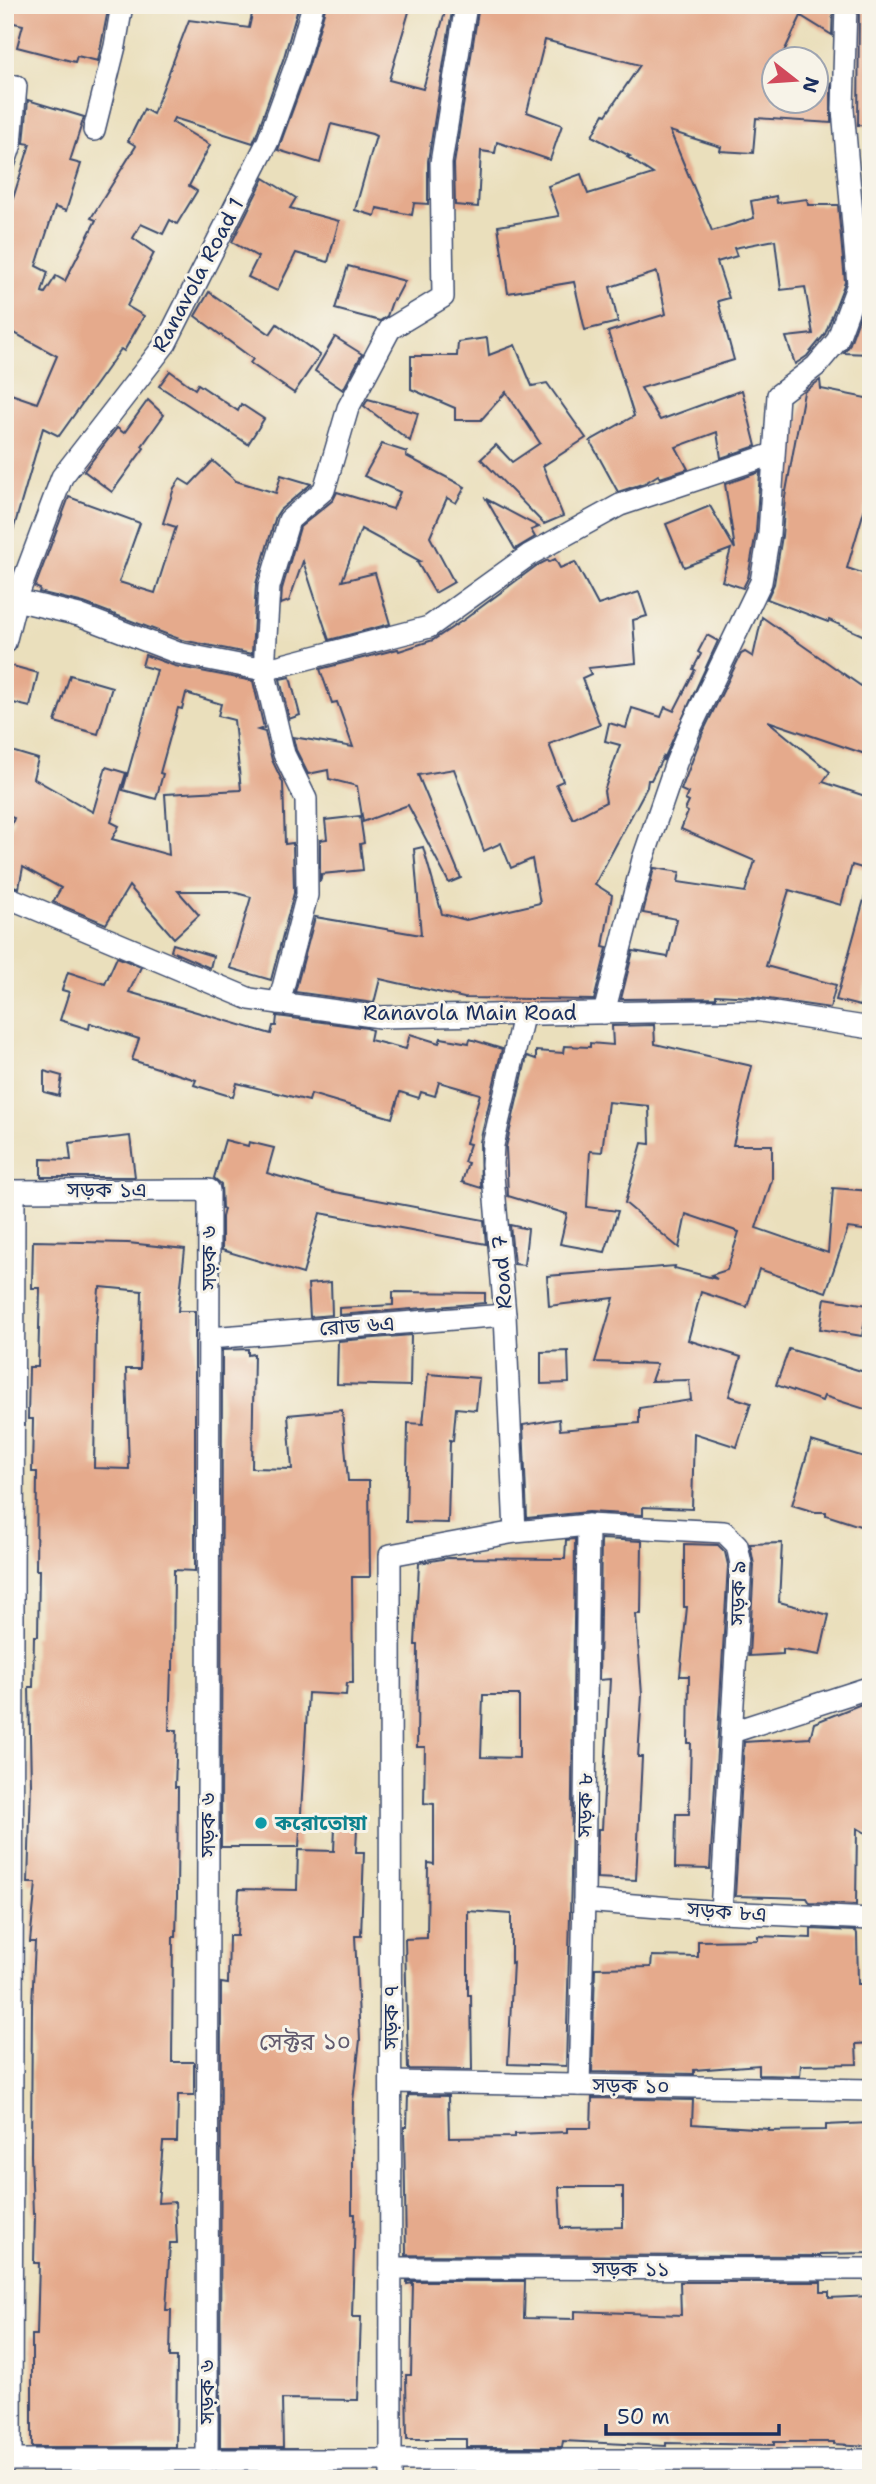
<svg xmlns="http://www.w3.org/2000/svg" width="876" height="2484" font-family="'Shantell Sans','Noto Sans Bengali',sans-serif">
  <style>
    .building { fill: #e5aa8c; fill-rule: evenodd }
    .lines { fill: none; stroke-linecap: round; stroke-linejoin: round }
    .street-casing { stroke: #3a496c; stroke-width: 24 }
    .street { stroke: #fff; stroke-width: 21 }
    .culture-dot { fill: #0f9aa8; stroke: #f7f3e8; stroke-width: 2.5 }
    .labels { text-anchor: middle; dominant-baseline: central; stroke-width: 6; stroke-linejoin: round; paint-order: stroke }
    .street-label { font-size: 21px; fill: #1b2f5e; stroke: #f7f3e8 }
    .culture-label { font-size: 21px; font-weight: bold; fill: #0d838f; stroke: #f7f3e8; text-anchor: start }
    .quarter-label { font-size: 24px; fill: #625a6e; stroke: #f7f3e8 }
  </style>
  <rect width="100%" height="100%" fill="#f7f3e8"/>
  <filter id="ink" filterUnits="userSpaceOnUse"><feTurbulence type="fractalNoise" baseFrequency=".0143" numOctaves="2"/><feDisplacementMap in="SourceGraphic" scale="14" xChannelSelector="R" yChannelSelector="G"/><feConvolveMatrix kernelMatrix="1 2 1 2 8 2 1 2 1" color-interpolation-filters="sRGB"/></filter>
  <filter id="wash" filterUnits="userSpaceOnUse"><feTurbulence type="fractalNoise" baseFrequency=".00686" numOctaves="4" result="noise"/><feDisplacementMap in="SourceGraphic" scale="28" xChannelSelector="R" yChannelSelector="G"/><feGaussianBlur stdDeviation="1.57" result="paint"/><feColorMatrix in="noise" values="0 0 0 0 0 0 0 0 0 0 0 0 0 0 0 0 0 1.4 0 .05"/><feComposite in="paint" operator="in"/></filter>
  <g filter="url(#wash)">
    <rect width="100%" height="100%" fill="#eadfbc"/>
    <g id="blocks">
      <g class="building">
        <path d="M5 5H109L98 61 77 56 75 62 17 47 23 25 5 21Z"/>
        <path d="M254 5H299L284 57 256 136 253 143 174 118 172 122 210 145 189 186 197 191 177 224 170 220 163 234 141 224 133 238 154 253 127 306 144 316 124 351 121 349 59 436 43 428 10 541H5V392L37 403 57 356 5 328V224L30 144 24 143 28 100 84 117 70 161 81 164 66 211 55 207 36 266 48 272 42 292 45 293 56 276 65 281 96 220 91 218 136 146 128 141 144 109 153 114 189 20 249 28Z"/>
        <path d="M326 5H411L389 80 423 89 447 5H453L428 161V204L414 203 412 215 377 208 375 216 355 210 376 136 372 134 331 124 320 163 278 150 309 65Z"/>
        <path d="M479 5H833L832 35 801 16 780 60H774V102H816V76L831 84V123L756 118 753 153 720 151 721 147 670 131 712 231 754 218 751 201 776 196 777 203 807 199 808 205H838L845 282 825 334 807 356 795 364 786 337 813 334 805 287 781 290 775 240 734 248 737 256 717 262 729 298 718 301 734 360 641 388 660 420 742 390 756 446 721 458 717 432 676 447 688 469 660 478 658 475 645 483 618 492 590 441 634 416 608 332 666 314 657 272 610 287 618 322 585 330 574 282 508 293 498 226 559 216 548 186 581 174 588 194 653 174 627 157 630 156 592 136 604 114 606 115 640 65 545 40 527 112 562 125 550 160 497 142 495 153 481 151 478 207 455 205 454 164Z"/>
        <path d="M859 5H871V126L858 125Z"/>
        <path d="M264 178 296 198 290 208 339 221 328 262 296 253 277 291 248 277 258 257 232 242Z"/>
        <path d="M348 266 405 281 395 300 393 299 387 316 380 321 335 309Z"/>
        <path d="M209 292 270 334 277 324 320 355 294 393 250 363 253 359 195 316Z"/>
        <path d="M868 294 871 295V354L844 353 849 346Z"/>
        <path d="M335 337 362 354 343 390 315 371Z"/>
        <path d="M487 338 489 355 515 345 532 386 547 383 586 438 543 466 563 516 544 524 481 459 496 445 512 462 540 443 506 392 481 420H455V408L411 389V356H457L458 342Z"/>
        <path d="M170 371 195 389 198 384 238 411 241 404 264 419 248 444 159 386Z"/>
        <path d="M820 380 821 389 871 399V506L866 504 847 568 871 576V639L829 620 828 622 767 599 774 584 782 536 785 497 804 392Z"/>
        <path d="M368 399 418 413 410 441 364 406Z"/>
        <path d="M148 400 164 415 142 446 144 448 112 492 84 471 117 428 124 433Z"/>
        <path d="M382 444 407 452 406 456 465 487 456 503 447 498 430 537 454 582 435 593 417 562 420 561 361 529 342 581 375 573 390 624 329 640 303 561 289 601 281 604 282 589 300 527 333 500 337 492 393 509 400 492 364 476Z"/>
        <path d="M213 461 236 481 276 493 281 475 311 484 280 510 276 516 256 584 252 654 182 640 84 603 39 592 40 589 35 587 69 497 140 523 119 582 155 593 176 527 163 523 174 488 180 479 190 485Z"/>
        <path d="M760 472 756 532 748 578 743 588 722 581 731 549 684 567 666 524 710 506 735 549 725 484Z"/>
        <path d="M486 499 539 527 531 530 535 537 515 549Z"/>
        <path d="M555 559 560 568 575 562 598 605 639 592 647 616 633 620 636 663 588 668 591 674 582 678 600 725 549 744 563 781 556 784 573 819 606 802 604 791 620 745 605 741 609 723 626 728 632 708 661 717 665 707 674 711 695 670 693 669 701 654 698 652 707 635 718 641 663 761 664 755 651 780H648L647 787 595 884 612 895 603 947 607 948 594 1000 464 998 380 979 374 1003 295 992 315 917 421 935 414 849 423 847 442 914 466 920 540 903 532 859 511 868 501 843 484 851 454 769 418 775 461 878 449 883 408 805 363 822 357 786 329 779 328 770 308 774 296 750 293 737 353 747 337 702 332 703 320 669 398 649 399 651 433 640 465 619 536 566 548 560 549 562Z"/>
        <path d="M762 617 871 693V756L768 721 830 772 823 782 871 798V851L865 869 852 865 841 905 789 890 766 966 836 985 830 1008 755 997 716 995V998L621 999 633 951 668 957 677 919 643 913 654 868 680 872 678 882 745 892 755 861 681 829 688 812 685 810 689 802 685 800 688 793 681 790 703 732 741 654 745 652 753 657Z"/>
        <path d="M145 655 175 666 253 681 264 728 258 730 265 732 272 760 283 783 285 844 293 843 294 893 271 980 230 968 251 897 229 891H178L199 915 174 938 129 886 106 924 53 902 61 888 23 867 19 888 5 883V842L14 818 5 815V749L38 759 33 778 93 812 106 767 126 773 111 822 119 826 112 839 169 855 165 794 241 790 234 720 218 716 221 704 186 693 182 709 178 708 160 773 163 774 156 799 123 790 157 670 142 666Z"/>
        <path d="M9 665 38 673 30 707 5 701V680Z"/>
        <path d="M70 675 112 687 98 734 55 722Z"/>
        <path d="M290 677 300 715 289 719 280 679Z"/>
        <path d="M360 816 364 843 360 844 363 870 322 874 320 882V840L327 839 325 820Z"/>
        <path d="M865 896 871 897V966L860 1006 836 1000Z"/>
        <path d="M173 944 213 956 210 968 171 951Z"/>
        <path d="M117 957 141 967 129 992 271 1034 273 1026H276L277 1016 367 1028 372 1030 370 1040 406 1049 410 1034 439 1043 441 1038 469 1043 470 1039 502 1049 480 1142 481 1188 462 1182 468 1163 464 1162 470 1144 466 1143 480 1094 439 1082 435 1096 421 1092 419 1098 400 1092 392 1118 311 1094 309 1101 237 1083 233 1097 194 1085 196 1080 132 1060 139 1039 90 1023 89 1029 60 1020 69 992 62 990 68 972 105 984Z"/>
        <path d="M654 1025 655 1044 752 1066 733 1145H772V1180L756 1228 828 1253 833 1188 871 1191V1231L848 1228 826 1292 759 1269 747 1307 701 1292 688 1340 741 1357 729 1396 751 1403 737 1447 694 1433 692 1509 643 1507V1515L588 1512 527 1518 523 1425 559 1419 560 1430 639 1423V1408L691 1400 689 1380 651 1381 657 1364 595 1362 614 1298 549 1306 547 1276 675 1266 674 1269 675 1268 717 1279 711 1275 727 1270 739 1232 686 1214 679 1248 625 1203 642 1143 650 1144 649 1106 608 1102 602 1152 590 1151 587 1207 618 1211 605 1252 560 1244 567 1214 508 1196 506 1147 527 1056 536 1059V1051L563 1053 564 1046 590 1047V1043L613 1045 612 1026Z"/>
        <path d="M44 1071 62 1076 59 1096 44 1092Z"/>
        <path d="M130 1136 135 1177H41V1159L71 1160 69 1143Z"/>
        <path d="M225 1140 248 1146 249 1142 274 1148 267 1173 330 1191 484 1220 486 1244 320 1213 303 1274 222 1250V1217L224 1209 222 1208 221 1184 214 1178Z"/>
        <path d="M510 1225 528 1229 524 1265 514 1264Z"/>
        <path d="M33 1241 128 1243 185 1249 178 1311H195V1571L174 1570 173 1670H171L169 1730H177L175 1787H178L177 1897 176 1937H173L172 2062H194V2095H178L177 2142H163L158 2203 175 2202 177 2243H170L166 2310H171L170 2357H177L176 2447H32V2335H37L39 2263H34L35 2214H33L31 2155 32 2005 35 1942H30L36 1883H28L31 1784 29 1687H33L34 1636H38L39 1570H36L37 1472H32L33 1419H28L29 1367H38L40 1288H32ZM101 1287 142 1291 140 1369H126L129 1469 94 1468 96 1326 99 1289Z"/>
        <path d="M331 1282 332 1315 310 1317 308 1284Z"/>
        <path d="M393 1292 485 1293V1303L339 1315V1308L393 1305Z"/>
        <path d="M825 1298 868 1305 862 1336 820 1329Z"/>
        <path d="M411 1335 410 1386 337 1384 338 1341Z"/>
        <path d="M248 1349V1355L254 1354 252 1468 292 1469 288 1415 342 1410 348 1481H369L370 1577H352L353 1683H347L346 1695 308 1693 299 1847H221L222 1350Z"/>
        <path d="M789 1349 871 1374V1411L824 1396 822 1401 776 1385Z"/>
        <path d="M568 1351 569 1383 541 1384V1352Z"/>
        <path d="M428 1374 479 1378 476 1410 456 1408 453 1441 450 1440 448 1523 406 1522 408 1423 423 1424Z"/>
        <path d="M811 1441 871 1459V1502L863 1527 826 1515V1512H815L792 1505Z"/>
        <path d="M575 1539 571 1877 566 2066 508 2064 513 1962 511 1963V1914L468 1911V1995H471L472 2070 408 2069 405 1939 427 1938 428 1863 434 1864V1804L424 1803 425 1747H417L418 1645H415L419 1563 448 1558 565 1559 566 1540ZM483 1695H519V1758L481 1757Z"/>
        <path d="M601 1539 642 1541 641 1614H636L642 1695 638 1757H642L636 1880 597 1878 598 1829H602L610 1679 599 1680Z"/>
        <path d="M782 1543 779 1602 829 1615 820 1655 783 1649V1654L749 1656 754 1565 750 1544Z"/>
        <path d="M684 1544 718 1545 725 1552 728 1565 710 1869 675 1868 676 1814H689L691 1743H688L689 1676H680L687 1607H684Z"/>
        <path d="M864 1703 871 1711V1836L857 1828 856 1905 810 1903 807 1898 735 1896 744 1742 810 1738 814 1723Z"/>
        <path d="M335 1827H357L356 1852H364L361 1936H355L360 2040 353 2101 352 2160V2214H355L352 2317H361L358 2400 282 2399 283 2447H220L221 1983 228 1984 229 1936H237L239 1889 297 1890 298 1850 334 1851Z"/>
        <path d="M811 1929 856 1931 857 1934 858 1984H871V2043L856 2044 857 2064 801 2065 800 2076 759 2075V2065L694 2070V2074L592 2072 595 1968 651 1967 652 1956 698 1957V1941L758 1940V1936L811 1938Z"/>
        <path d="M408 2095 448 2096 449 2138 515 2137V2134L567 2132V2128H591L592 2098 693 2100 692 2124 769 2129 768 2131 826 2130V2125L869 2123 871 2253 820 2254V2256L406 2255 404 2127H407ZM559 2187H623V2227L561 2228Z"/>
        <path d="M407 2281H525L524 2318 575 2319V2311L681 2315 680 2282H821V2292H829V2298L871 2296V2446L834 2444V2442H774V2445L666 2443V2446L563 2441 562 2447H466V2439H407L406 2375H411L413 2283 407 2284Z"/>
      </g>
    </g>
  </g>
  <g filter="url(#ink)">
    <use href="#blocks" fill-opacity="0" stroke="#3a496c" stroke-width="2"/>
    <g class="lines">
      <g class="street-casing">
        <g id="street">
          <path d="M94 130 115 46 122 5"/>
          <path d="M5 162 11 144 16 86"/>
          <path d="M16 600 79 615 178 653 264 670 429 627 529 555 620 505 773 454"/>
          <path d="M5 643 16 600 62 477 166 343 268 141 297 61 313 5"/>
          <path d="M5 896 250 999 380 1017 755 1010 871 1028"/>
          <path d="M279 1003 307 895 306 799 284 754 264 670 269 587 289 520 324 490 348 408 390 329 443 297 441 163 466 5"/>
          <path d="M604 1013 643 859 676 763 691 727 761 582 769 534 778 395 816 366 837 341 858 284 843 109 846 5"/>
          <path d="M5 1191 209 1190 207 2460"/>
          <path d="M209 1338 505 1315"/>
          <path d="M515 1532 505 1315 492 1164 493 1145 523 1016"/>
          <path d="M732 1732 871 1687"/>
          <path d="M584 1901 721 1912 871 1919"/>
          <path d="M391 2082 871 2090"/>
          <path d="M579 2085 584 1901 588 1525"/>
          <path d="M391 2268 871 2269"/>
          <path d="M5 2460H871"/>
          <path d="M11 2460 14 1191"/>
          <path d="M391 2479 390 1555 515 1532 588 1525 724 1532 737 1545 741 1564 721 1912"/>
        </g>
      </g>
      <use href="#street" class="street"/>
    </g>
  </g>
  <circle class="culture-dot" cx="261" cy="1823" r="7"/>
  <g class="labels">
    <g class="street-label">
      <text transform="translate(198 275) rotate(-62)">Ranavola Road 1</text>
      <text x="470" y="1013">Ranavola Main Road</text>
      <text x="107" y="1190">সড়ক ১এ</text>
      <text transform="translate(209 1258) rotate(-90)">সড়ক ৬</text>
      <text transform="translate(502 1272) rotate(-94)">Road 7</text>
      <text transform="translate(357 1326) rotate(-4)">রোড ৬এ</text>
      <text transform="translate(738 1593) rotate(-89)">সড়ক ৯</text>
      <text transform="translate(585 1805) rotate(-89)">সড়ক ৮</text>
      <text transform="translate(208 1825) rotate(-90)">সড়ক ৬</text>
      <text transform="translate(727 1912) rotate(4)">সড়ক ৮এ</text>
      <text transform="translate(391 2017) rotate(-90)">সড়ক ৭</text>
      <text transform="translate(631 2086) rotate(1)">সড়ক ১০</text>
      <text x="631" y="2269">সড়ক ১১</text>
      <text transform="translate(207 2392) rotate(-90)">সড়ক ৬</text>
    </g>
    <g class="culture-label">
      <text x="275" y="1823">করোতোয়া</text>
    </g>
    <g class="quarter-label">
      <text x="305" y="2042">সেক্টর ১০</text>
    </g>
  </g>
  <rect width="876" height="2484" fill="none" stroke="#f7f3e8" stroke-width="28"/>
  <g transform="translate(795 80) rotate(107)"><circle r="33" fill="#f7f3e8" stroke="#9fa5b1" stroke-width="2"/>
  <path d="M0-5L12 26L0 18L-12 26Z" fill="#d1495b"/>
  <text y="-10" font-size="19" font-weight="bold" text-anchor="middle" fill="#1b2f5e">N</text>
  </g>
  <path d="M606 2424v10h173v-10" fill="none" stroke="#1b2f5e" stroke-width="3.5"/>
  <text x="617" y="2424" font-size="21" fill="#1b2f5e" stroke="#f7f3e8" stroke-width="5" paint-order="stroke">50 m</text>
</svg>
